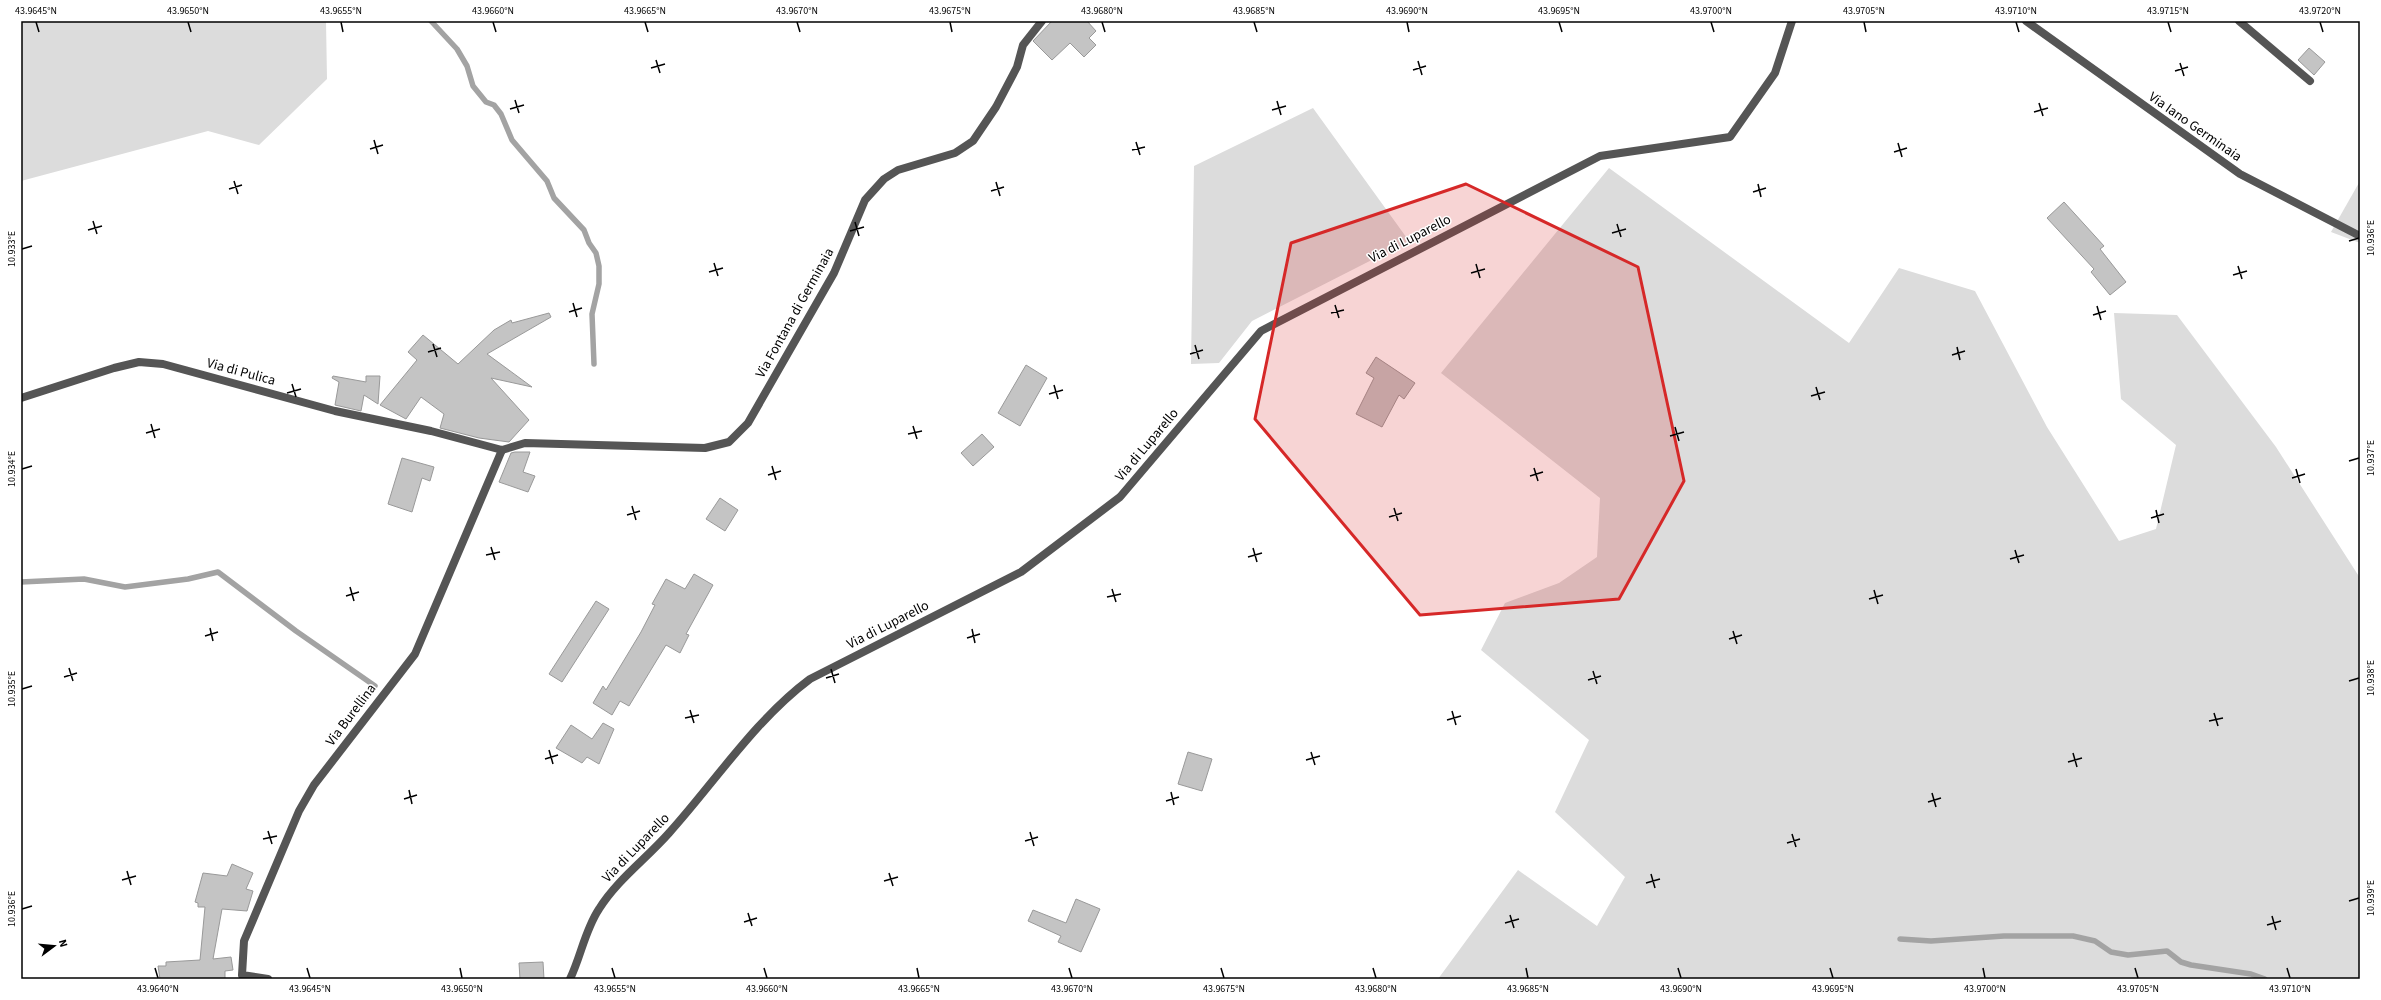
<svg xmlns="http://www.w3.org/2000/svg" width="2381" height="1000" font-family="'Source Sans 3',sans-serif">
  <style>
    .green { fill: #dcdcdc }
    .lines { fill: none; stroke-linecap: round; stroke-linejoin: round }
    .stream { stroke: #a3a3a3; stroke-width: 5.5 }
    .building { fill: #c4c4c4; stroke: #999 }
    .service { stroke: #555; stroke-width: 8 }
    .minor { stroke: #555; stroke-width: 8 }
    .marked { fill: #d62828; fill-opacity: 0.2; stroke: #d62828; stroke-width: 3; stroke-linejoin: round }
    .ticks { fill: none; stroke: #000; stroke-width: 1.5 }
    .labels { text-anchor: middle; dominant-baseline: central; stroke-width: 3; stroke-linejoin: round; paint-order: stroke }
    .street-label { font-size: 14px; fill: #000; stroke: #fff }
    .neatline { fill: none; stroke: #000; stroke-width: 1.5 }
    .ticks-label { font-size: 10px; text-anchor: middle; fill: #000 }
  </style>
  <rect width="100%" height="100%" fill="#fff"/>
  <g class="green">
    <path d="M21 21H326L327 79 259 145 208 131 21 181Z"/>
    <path d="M1313 108 1409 241 1252 321 1219 363 1191 364 1194 166Z"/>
    <path d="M1609 168 1849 343 1899 268 1975 291 2047 427 2119 541 2156 529 2176 445 2121 399 2114 313 2177 315 2276 447 2360 578V979H1438L1518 870 1597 926 1625 877 1555 812 1589 740 1481 650 1505 603 1559 583 1597 557 1600 498 1441 373Z"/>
    <path d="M2360 181V243L2331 232Z"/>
  </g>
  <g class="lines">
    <g class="stream">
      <path d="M431 21 457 49 467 66 473 86 486 102 494 105 501 114 512 140 547 181 554 198 584 230 589 243 596 253 599 266V284L592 314 594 364"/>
      <path d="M21 582 84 579 125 587 188 579 218 572 296 631 375 686"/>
      <path d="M1900 939 1931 941 2004 936H2073L2095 941 2111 952 2128 955 2167 951 2181 962 2191 965 2251 974 2265 979"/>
    </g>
  </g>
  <g class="building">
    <path d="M1052 21H1087L1096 31 1089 38 1096 45 1084 57 1070 43 1052 60 1033 41Z"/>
    <path d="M2309 48 2325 62 2314 75 2298 60Z"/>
    <path d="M2064 202 2104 246 2100 249 2126 282 2110 295 2091 272 2094 269 2047 218Z"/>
    <path d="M549 313 551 317 487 354 532 387 491 378 529 420 509 442 479 438 440 428 444 414 421 397 406 419 380 405 417 360 408 352 423 335 458 364 494 330 511 320 512 323Z"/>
    <path d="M1376 357 1415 383 1404 399 1399 395 1382 427 1356 414 1374 378 1366 373Z"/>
    <path d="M1026 365 1047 378 1020 426 998 413Z"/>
    <path d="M333 376 366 382V376H380L378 404 364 395 361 411 335 405 339 382 332 378Z"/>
    <path d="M982 434 994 447 973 466 961 453Z"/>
    <path d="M515 452H530L523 472 535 476 528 492 499 482 511 453Z"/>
    <path d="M402 458 434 467 430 481 422 478 412 512 388 504Z"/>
    <path d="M720 498 738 510 725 531 706 519Z"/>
    <path d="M694 574 713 585 686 634 689 635 680 653 666 645 629 706 620 701 612 715 593 703 603 686 606 690 641 632 655 605 652 604 666 579 685 589Z"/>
    <path d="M596 601 609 609 562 682 549 674Z"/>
    <path d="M603 723 614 729 599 764 587 757 582 763 556 748 571 725 592 739Z"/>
    <path d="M1188 752 1212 759 1202 791 1178 784Z"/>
    <path d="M232 864 253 873 246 889 253 891 247 911 222 909 213 959 231 957 233 970 225 971V979H160L158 966H166V962L200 960 205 907H198V903L195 902 203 873 227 876Z"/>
    <path d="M1076 899 1100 909 1081 952 1058 942 1061 936 1028 921 1033 910 1066 923Z"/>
    <path d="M543 962 544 979H520L519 963Z"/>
  </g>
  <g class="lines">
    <path class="service" d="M2239 21 2310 81"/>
    <g class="minor">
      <path d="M2026 21 2240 174 2360 236"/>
      <path d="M21 398 114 368 139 362 163 364 335 411 431 431 502 450"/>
      <path d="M502 450 525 443 705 448 729 442 748 423 834 273 865 200 884 179 898 170 955 153 973 141 996 107 1017 67 1023 45 1042 21"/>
      <path d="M268 979 242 975 244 941 299 811 314 785 415 654 502 450"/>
      <path d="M570 979C581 956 585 930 599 909 617 880 646 859 669 833 715 782 755 720 810 679L1021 572 1120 497 1261 331 1600 156 1730 137 1775 73 1792 21"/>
    </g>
  </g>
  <path class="marked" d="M1466 184 1638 267 1684 481 1619 599 1420 615 1255 419 1291 243Z"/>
  <path class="ticks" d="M36 22 39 32M188 22 191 32M341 22 343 32M493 22 496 32M645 22 648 32M797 22 800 32M950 22 952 32M1102 22 1105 32M1254 22 1257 32M1407 22 1409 32M1559 22 1562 32M1711 22 1714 32M1864 22 1866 32M2016 22 2019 32M2168 22 2171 32M2320 22 2323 32M656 60 660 73M1418 61 1422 75M2180 63 2184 76M651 68 665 64M1413 70 1426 66M2175 71 2188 67M515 100 519 113M1277 101 1281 115M2039 103 2043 116M510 109 524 105M1272 110 1286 106M2034 112 2048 108M374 140 378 154M1136 142 1140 155M1898 143 1902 157M370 149 383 145M1132 150 1145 147M1894 152 1907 148M234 181 238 194M996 182 1000 196M1758 184 1761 197M229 189 242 185M991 191 1004 187M1753 192 1766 188M93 221 97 234M855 222 859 236M1617 224 1621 237M88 230 102 226M850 231 864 227M1612 233 1626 229M2349 241 2359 238M22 249 32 246M714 263 718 276M1476 264 1480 278M2238 266 2242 279M709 272 723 268M1471 273 1485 269M2233 275 2247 271M573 303 577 317M1335 305 1339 318M2097 306 2101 320M569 312 582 308M1331 313 1344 310M2093 315 2106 311M433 344 437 357M1195 345 1199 359M1957 347 1960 360M428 352 441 348M1190 354 1203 350M1952 355 1965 351M292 384 296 397M1054 385 1058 399M1816 387 1820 400M287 393 301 389M1049 394 1063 390M1811 396 1825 392M151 424 155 438M913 426 917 439M1675 427 1679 441M146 433 160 429M908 434 922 431M1670 436 1684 432M2349 461 2359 458M772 466 776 480M1534 468 1538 481M22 469 32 466M2296 469 2300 483M768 475 781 471M1530 476 1543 472M2292 478 2305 474M632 506 636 520M1394 508 1398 521M2156 510 2159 523M627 515 640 511M1389 517 1402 513M2151 518 2164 514M491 547 495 560M1253 548 1257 562M2015 550 2019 563M486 555 500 552M1248 557 1262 553M2010 559 2024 555M350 587 354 601M1112 589 1116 602M1874 590 1878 604M346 596 359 592M1107 597 1121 594M1869 599 1883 595M210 628 213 641M972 629 975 643M1733 631 1737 644M205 636 218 632M967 638 980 634M1729 639 1742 635M69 668 73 681M831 669 835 683M1593 671 1597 684M64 677 77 673M826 678 839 674M1588 680 1601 676M2349 681 2359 678M22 689 32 686M690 710 694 723M1452 711 1456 725M2214 713 2218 726M685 718 699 715M1447 720 1461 716M2209 721 2223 718M549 750 553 764M1311 752 1315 765M2073 753 2077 767M545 759 558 755M1306 760 1320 756M2068 762 2082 758M409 790 412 804M1171 792 1174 805M1932 793 1936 807M404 799 417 795M1166 801 1179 797M1928 802 1941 798M268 831 272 844M1030 832 1034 846M1792 834 1796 847M263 839 277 836M1025 841 1038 837M1787 843 1800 839M127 871 131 885M889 873 893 886M1651 874 1655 888M122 880 136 876M884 881 898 877M1646 883 1660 879M2349 901 2359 898M22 909 32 906M748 913 752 926M1510 915 1514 928M2272 916 2276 930M744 922 757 918M1505 923 1519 919M2267 925 2281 921M155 968 158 978M307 968 310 978M460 968 462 978M612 968 615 978M764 968 767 978M917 968 919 978M1069 968 1072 978M1221 968 1224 978M1373 968 1376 978M1526 968 1528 978M1678 968 1681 978M1830 968 1833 978M1983 968 1985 978M2135 968 2138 978M2287 968 2290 978"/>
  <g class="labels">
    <g class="street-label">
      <text transform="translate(2195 127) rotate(35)">Via Iano Germinaia</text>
      <text transform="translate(1410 239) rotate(-27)">Via di Luparello</text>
      <text transform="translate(795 313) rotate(-61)">Via Fontana di Germinaia</text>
      <text transform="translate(241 372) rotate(15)">Via di Pulica</text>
      <text transform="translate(1147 445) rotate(-50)">Via di Luparello</text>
      <text transform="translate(888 625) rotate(-27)">Via di Luparello</text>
      <text transform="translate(351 715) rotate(-53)">Via Burellina</text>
      <text transform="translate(636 848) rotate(-46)">Via di Luparello</text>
    </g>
  </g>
  <rect width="2381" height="1000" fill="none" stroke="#ffffff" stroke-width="44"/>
  <g transform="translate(54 946) rotate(74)" stroke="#ffffff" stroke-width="3" paint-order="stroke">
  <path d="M0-3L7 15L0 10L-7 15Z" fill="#000000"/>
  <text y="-6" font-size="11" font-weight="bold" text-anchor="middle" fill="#000000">N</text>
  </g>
  <rect x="22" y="22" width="2337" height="956" class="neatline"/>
  <g class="ticks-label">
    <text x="36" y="14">43.9645°N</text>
    <text x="188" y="14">43.9650°N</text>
    <text x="341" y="14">43.9655°N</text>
    <text x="493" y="14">43.9660°N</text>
    <text x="645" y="14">43.9665°N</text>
    <text x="797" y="14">43.9670°N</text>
    <text x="950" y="14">43.9675°N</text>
    <text x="1102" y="14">43.9680°N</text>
    <text x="1254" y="14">43.9685°N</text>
    <text x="1407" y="14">43.9690°N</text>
    <text x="1559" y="14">43.9695°N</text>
    <text x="1711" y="14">43.9700°N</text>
    <text x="1864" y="14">43.9705°N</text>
    <text x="2016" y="14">43.9710°N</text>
    <text x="2168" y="14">43.9715°N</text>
    <text x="2320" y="14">43.9720°N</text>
    <text transform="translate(2370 238) rotate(-90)" y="4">10.936°E</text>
    <text transform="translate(11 249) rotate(-90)" y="4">10.933°E</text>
    <text transform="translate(2370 458) rotate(-90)" y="4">10.937°E</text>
    <text transform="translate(11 469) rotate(-90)" y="4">10.934°E</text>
    <text transform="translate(2370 678) rotate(-90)" y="4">10.938°E</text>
    <text transform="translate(11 689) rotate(-90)" y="4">10.935°E</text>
    <text transform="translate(2370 898) rotate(-90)" y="4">10.939°E</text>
    <text transform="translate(11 909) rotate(-90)" y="4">10.936°E</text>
    <text x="158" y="992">43.9640°N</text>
    <text x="310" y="992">43.9645°N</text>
    <text x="462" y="992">43.9650°N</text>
    <text x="615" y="992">43.9655°N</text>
    <text x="767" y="992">43.9660°N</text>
    <text x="919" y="992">43.9665°N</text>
    <text x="1072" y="992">43.9670°N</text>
    <text x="1224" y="992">43.9675°N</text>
    <text x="1376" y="992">43.9680°N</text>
    <text x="1528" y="992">43.9685°N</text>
    <text x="1681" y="992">43.9690°N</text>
    <text x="1833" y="992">43.9695°N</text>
    <text x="1985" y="992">43.9700°N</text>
    <text x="2138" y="992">43.9705°N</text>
    <text x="2290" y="992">43.9710°N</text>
  </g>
</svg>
